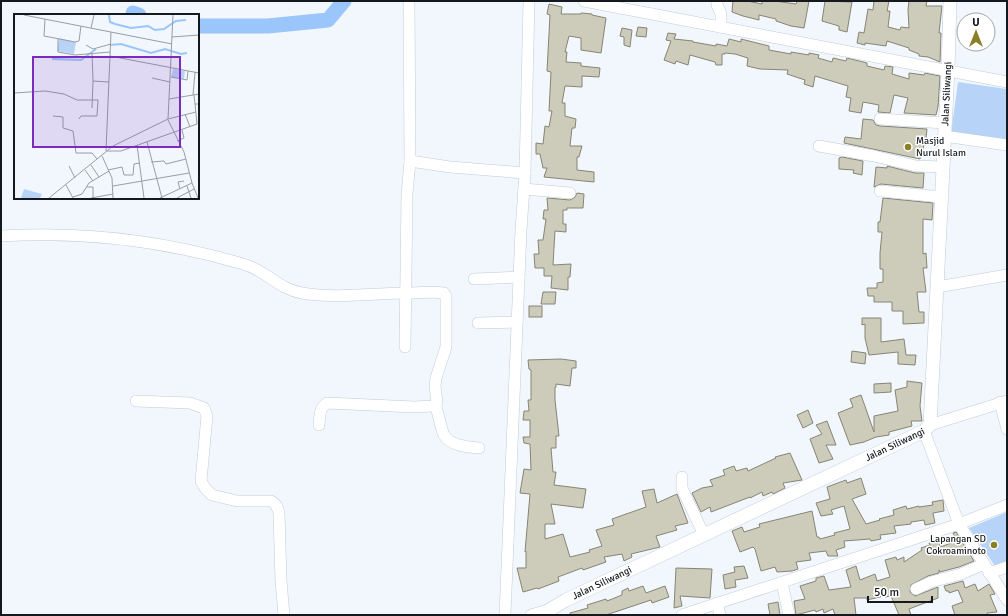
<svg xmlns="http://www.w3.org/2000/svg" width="1008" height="616" font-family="Signika,sans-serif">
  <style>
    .green { fill: #b7d4f8 }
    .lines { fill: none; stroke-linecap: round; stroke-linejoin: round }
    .river { stroke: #9ac6fb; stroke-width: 15 }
    .building { fill: #cdccba; stroke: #868474 }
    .minor-casing { stroke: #bfcbd9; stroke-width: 12 }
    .major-casing { stroke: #bfcbd9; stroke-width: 14 }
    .minor { stroke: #fff; stroke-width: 11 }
    .major { stroke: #fff; stroke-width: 13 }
    .poi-dot { fill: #8b8027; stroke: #fff; stroke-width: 1.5 }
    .labels { text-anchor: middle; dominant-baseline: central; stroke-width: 3; stroke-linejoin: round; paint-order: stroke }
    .street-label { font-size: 10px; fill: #15191e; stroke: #fff }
    .poi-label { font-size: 10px; fill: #15191e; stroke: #fff; text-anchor: start }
    .inset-river { fill: none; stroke: #9ac6fb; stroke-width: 2 }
    .inset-road { fill: none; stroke: #9a9ea4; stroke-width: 1 }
    .view { fill: #7b2cbf; fill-opacity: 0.15; stroke: #7b2cbf; stroke-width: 2 }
    .inset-edge { fill: none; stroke: #15191e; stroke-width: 2 }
  </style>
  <rect width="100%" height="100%" fill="#f2f7fd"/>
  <g class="green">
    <path d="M958 82 1007 89V142L951 133Z"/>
    <path d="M1007 512V562L995 566 969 528Z"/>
  </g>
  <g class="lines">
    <g class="river">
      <path d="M133 13 139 15"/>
      <path d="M198 26H268L328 20 344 1"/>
    </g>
  </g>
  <g class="building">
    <path d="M733 1H747L762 4V1H775L796 4 797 1H809L804 28 791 26 776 21V19L759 15V20L743 16 732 12Z"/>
    <path d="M825 1 852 2 847 32 839 30V26L822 21Z"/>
    <path d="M874 1H889L887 11H890L888 27 900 30 901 27 909 28 908 10 909 1H927L926 6H942L939 33H941L940 62 928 57 919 56V54L909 50V48L887 41 886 46 865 43V45L857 43 859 32 864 33 868 9 873 10Z"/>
    <path d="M549 4 562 7 561 14H581V13L592 14V15L606 18 601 53 581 50V38L569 36 565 52H567L566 62 581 63V66L600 68 599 77 582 76V87L565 86 562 103H565V116L576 119 575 128H572L570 146H582L579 157H577V170L594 172V182L544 177 547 168H543L540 154H536V143L543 144 545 126 549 127 552 111H549L551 72 547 71 550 15 547 14Z"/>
    <path d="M638 27 647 28 646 37 636 36Z"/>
    <path d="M622 28 632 30 630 47 624 45V37L620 36Z"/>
    <path d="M668 33 676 34 674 39 693 41V42L716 46V44L727 46 729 39 741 42V39L769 46V50L791 54V52L809 55V53L819 55 818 58 832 62 833 58 846 61 847 58 867 63V66L884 70 885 66 893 67 892 74 909 79V73L924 75 925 73 940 76 938 107 936 115 904 113 908 98 894 95 890 113 878 112 879 105 863 102 861 113 849 111 851 98 846 97 848 86 815 76 813 87 804 84 805 80 787 74 788 70 760 69 747 66 748 58 735 54 725 53V54H722V65H716L715 62 690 55 688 65 676 61 675 64 664 60 671 41 666 40Z"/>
    <path d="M863 119 873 120 876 125 880 126 927 129 926 138 920 159 844 143 845 137 861 139Z"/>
    <path d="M842 157 863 161 862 175 853 173 854 170 839 169V158Z"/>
    <path d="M887 166 915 173H924L923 188 881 184 874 187 876 167 887 168Z"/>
    <path d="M577 193 584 194 583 208H567V210H563V224H566V232L555 231 553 265 571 264 570 277H568V290L551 288 552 276H544V268H535L534 254H539L538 240H543L546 219H543L544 210H548L547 198 570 200 575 197Z"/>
    <path d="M883 198 933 203 932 220 923 219V254L926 253 927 268H923L926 292H917L919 312H924V323L903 324V311H892V302H874V296H868L867 288H877V283L883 282V269H880V253L882 232H878V222H880Z"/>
    <path d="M543 292H556L555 304H541Z"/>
    <rect x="529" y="306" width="13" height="11"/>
    <path d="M862 318H881V342L904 339 906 355H916L915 365 898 364V352L869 355 865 338V324L862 325Z"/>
    <path d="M852 351 866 353 865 364 851 362Z"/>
    <path d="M561 359 576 361V368H572L570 386 556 384V387H555V400L559 436H556V448H551L553 472H556L554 485 586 489 583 508 551 504 555 524H545V539L563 534 570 557 590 552 589 550 602 546 596 530 614 525 612 519 646 507 642 491 654 489 657 503 677 494 688 523 675 526 677 530 656 536 660 547 631 554 632 557 624 561 622 554 604 557 606 562 583 570 582 568 558 577 559 581 538 589 537 588 523 592 517 568H526V551L525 552 530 494 520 493 524 469 531 470 530 444 524 443 523 437H530V420H523L524 411H529L528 400H531V370L529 369 528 360Z"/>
    <path d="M907 381 922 383 920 406 922 421H911L912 426 889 432V435L876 437 864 442 850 445 838 413 853 407 850 399 861 395 874 432V416L898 411 895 390 907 387Z"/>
    <path d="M891 383V392L874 393V384Z"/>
    <path d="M808 410 813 423 803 428 797 415Z"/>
    <path d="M827 421 836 445H826L833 459 819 463 810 439 822 434 816 425Z"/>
    <path d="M790 453 802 480 783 483 785 488 773 494 772 492 763 496 762 492 750 498V497L711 512 710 507 701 512 692 493 702 488 713 486 710 480 725 475 723 470 734 466 736 471 747 468 748 471 776 458 775 457Z"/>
    <path d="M861 478 866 494 852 499 866 524 880 520 879 519 894 515 893 510 906 506 907 509 919 506V507L933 505 932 502 943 500 944 511 933 513 935 523 925 525 924 520 911 522V524L894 526 896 533 880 535 881 539 871 541 870 539 844 541 845 547 836 550 838 556H828L826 551 809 553 811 560 796 562 798 569 792 571 777 572 775 567 761 571 755 549 753 547 740 552 732 531 742 527 744 532 760 527 759 524 812 511 817 537H819L820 539 835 535 834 533 850 529 844 506 831 510 833 514 821 516 816 503 830 499 827 487 846 480 847 483Z"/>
    <path d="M956 532 974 561 959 567 940 572 939 570V573L928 576 911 585 910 592 915 596 938 587V598L909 609 911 615H899L891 596 885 597 884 596 867 600V598H854L856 615H835L833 609 824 613 823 609 816 612 815 610 796 615 794 601 805 599 800 586 816 581V578L824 576 829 590 851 587 846 570 856 566 860 580 875 574 877 581 890 577 885 560 896 557 897 560 904 557V562L922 550 921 548 930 545 929 543 939 541 940 547 957 541 953 533Z"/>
    <path d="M744 566 748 578 735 580 736 587 725 589 723 575 735 572 734 567Z"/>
    <path d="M676 568 712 569 710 598 680 596 682 606 674 608Z"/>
    <path d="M963 581 965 588 975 584 978 591 989 584 995 594 990 595 997 612 987 613 988 615H955L952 606 963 602 958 590 949 593V591H946L944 586Z"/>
    <path d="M643 586 646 593 665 586 669 597 652 603 651 600 606 615H570V613L588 608 587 605 606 599 607 601 622 595V591L628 588 629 591Z"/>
    <path d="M778 602 780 615H770L768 604Z"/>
  </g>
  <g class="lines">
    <g class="minor-casing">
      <g id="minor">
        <path d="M409 1 410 161 450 167 525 173"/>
        <path d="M584 1 1007 82"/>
        <path d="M717 1V5L721 14V27"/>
        <path d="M880 119 945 123"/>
        <path d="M944 136 1007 145"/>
        <path d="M819 146 874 156 916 166 943 167"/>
        <path d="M524 189 570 193"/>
        <path d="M880 191 941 197"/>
        <path d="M1 236C82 231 165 241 243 264 266 270 278 289 302 293 338 299 374 293 410 293 421 293 433 291 444 293L446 296V347L436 378 435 386 437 403 433 406 414 407 327 403C319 408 320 416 319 425"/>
        <path d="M474 279 519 277"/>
        <path d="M937 287 1007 275"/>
        <path d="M478 323 517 322"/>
        <path d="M405 347 407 194 410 161"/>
        <path d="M136 401 190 403 204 408 207 416 201 481 205 488 212 495 237 501H271L276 505 279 512 281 581 284 615"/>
        <path d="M1000 402 1007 429"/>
        <path d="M435 405C439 414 440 426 444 435 450 446 469 447 479 448"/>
        <path d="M930 425 1007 401"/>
        <path d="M924 431 959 524 1007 600"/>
        <path d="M682 477V488L685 495 704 535"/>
        <path d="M989 573 1007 567"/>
        <path d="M782 583 789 615"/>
        <path d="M916 589 931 582 961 574 984 564"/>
        <path d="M717 603 720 615"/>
        <path d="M505 615 521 230 525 173 529 1"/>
        <path d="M531 615 548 610"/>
        <path d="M682 615 959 524 1007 505"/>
      </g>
    </g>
    <g class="major-casing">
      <g id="major">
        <path id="s1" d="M541 615 566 600 924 431 930 425 948 70 950 1"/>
      </g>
    </g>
    <use href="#minor" class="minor"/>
    <use href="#major" class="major"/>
  </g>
  <g class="poi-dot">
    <circle cx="908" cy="147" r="4"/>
    <circle cx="994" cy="545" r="4"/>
  </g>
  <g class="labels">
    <g class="street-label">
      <text stroke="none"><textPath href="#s1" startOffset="765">Jalan Siliwangi</textPath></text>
      <text stroke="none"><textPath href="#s1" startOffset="393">Jalan Siliwangi</textPath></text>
      <text stroke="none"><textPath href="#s1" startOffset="69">Jalan Siliwangi</textPath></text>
    </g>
    <g class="poi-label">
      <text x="916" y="141">Masjid<tspan x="916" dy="12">Nurul Islam</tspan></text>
      <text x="986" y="539" text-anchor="end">Lapangan SD<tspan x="986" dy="12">Cokroaminoto</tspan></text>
    </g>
  </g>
  <g transform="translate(14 14)">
    <rect width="185" height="185" fill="#f2f7fd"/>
    <path d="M45 24 62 28 60 40 43 37ZM159 55 171 57 170 65 157 63ZM10 175 28 180 26 184H7Z" fill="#b7d4f8"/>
    <path class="inset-river" d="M95 1 96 8 101 10 117 14 134 12 141 16 150 15 162 7 172 6M96 31 107 30 137 39 151 35 167 40 173 39M38 45 67 46 82 35"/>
    <path class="inset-road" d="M10 1 158 30M31 5 30 22 61 28 65 27 67 12M77 14 80 1M158 23 185 21M44 25V38L61 41 96 38M72 31 79 35 97 30M78 39 79 67 95 68M96 42 185 59M157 63 173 66 174 57M138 64 156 68M0 79 31 77 50 80 63 86H84L83 102H67L65 105M179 81 181 58M180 81 181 90H185M155 85 185 80M78 94 79 67M171 100 176 113M39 102 49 103V114L59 117 62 139H78L83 145M154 105 182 98M163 127 170 124 168 116M133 128 148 184M123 131 130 184M92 137 97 18M93 137H107L183 110 181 90M88 142 98 164 99 184M137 148 150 147 152 150 172 145M77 151 85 163M55 152 61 164M71 156 79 167M94 156 108 153 110 161H119L120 150 126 149M178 169 184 184M52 171 59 184M99 172 175 159M173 172 177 184M73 173H79V184M166 175 164 168 170 167M59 183 68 180 75 169 95 157M35 184 99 132 154 105 159 1M77 184 99 180M146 184 178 169 170 138 154 106M163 184 180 175"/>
    <path class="view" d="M19 43H166V133H19Z"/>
    <rect width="185" height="185" class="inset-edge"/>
  </g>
  <rect width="1008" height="616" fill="none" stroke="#15191e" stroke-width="4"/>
  <g transform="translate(976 32)"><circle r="19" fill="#ffffff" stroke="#a1a3a5"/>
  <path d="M0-3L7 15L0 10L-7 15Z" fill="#8b8027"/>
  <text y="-6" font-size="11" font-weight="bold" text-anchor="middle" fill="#15191e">U</text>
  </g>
  <path d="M868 596v6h64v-6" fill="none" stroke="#15191e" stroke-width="2"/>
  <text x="874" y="596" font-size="12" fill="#15191e" stroke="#ffffff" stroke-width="3" paint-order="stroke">50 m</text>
</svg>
